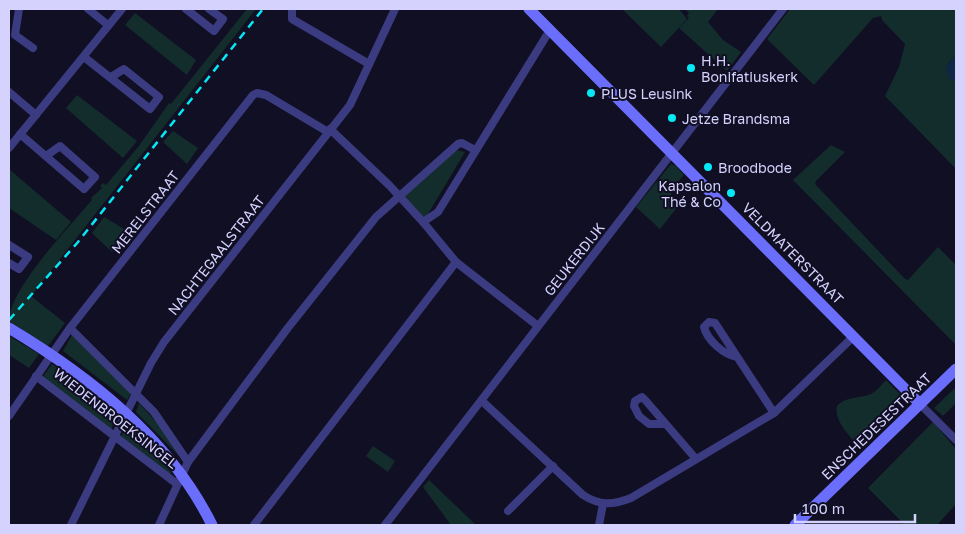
<svg xmlns="http://www.w3.org/2000/svg" width="965" height="534" font-family="'Golos Text',sans-serif">
  <style>
    .green { fill: #122d2b }
    .water { fill: #0f2647 }
    .lines { fill: none; stroke-linecap: round; stroke-linejoin: round }
    .street { stroke: #3b3b81; stroke-width: 8 }
    .secondary { stroke: #6b6efb; stroke-width: 11 }
    .rail { stroke: #06e8f6; stroke-width: 2.5; stroke-dasharray: 8 6; stroke-linecap: butt }
    .poi-dot { fill: #06e8f6; stroke: #110f23; stroke-width: 2 }
    .labels { text-anchor: middle; dominant-baseline: central; stroke-width: 4; stroke-linejoin: round; paint-order: stroke }
    .poi-label { font-size: 14px; fill: #d5d2fe; stroke: #110f23; text-anchor: start }
    .street-label { font-size: 14px; fill: #d5d2fe; stroke: #110f23 }
  </style>
  <rect width="100%" height="100%" fill="#110f23"/>
  <g class="green">
    <path d="M247 9H256L31 296 65 323 48 346 9 321C9 289 70 226 92 200L91 198 102 188 100 186 103 183 106 185 139 146 169 103 171 104Z"/>
    <path d="M622 9H679L687 19 661 47Z"/>
    <path d="M685 9H718L708 22 723 40 741 52 727 71 679 28 689 18 687 16 689 13Z"/>
    <path d="M790 9H956V55L948 64V77L956 80V169L885 96 899 67 905 44 882 20 881 16 873 18 814 85 767 39Z"/>
    <path d="M135 13 196 60 187 75 125 25Z"/>
    <path d="M77 95 137 141 123 158 66 108Z"/>
    <path d="M173 131 198 148 187 164 163 142Z"/>
    <path d="M831 145 845 152 816 181 815 184 904 278 908 280 938 247 956 265V345L793 180Z"/>
    <path d="M456 150 465 152 425 219 403 195Z"/>
    <path d="M671 164 676 166 684 175 671 190V199L679 205 660 229 636 207Z"/>
    <path d="M9 169 71 222 56 240 9 208Z"/>
    <path d="M104 217 131 233 112 252 92 233Z"/>
    <path d="M75 334 131 393 127 400 63 351 72 335Z"/>
    <path d="M9 336 39 354 29 368 9 355Z"/>
    <path d="M52 364 90 390 117 414 111 430 42 378Z"/>
    <path d="M886 380 903 397 855 443C847 432 834 420 837 406 846 396 859 399 871 394 877 391 881 385 886 380Z"/>
    <path d="M956 387V403L943 416 934 408Z"/>
    <path d="M139 403 173 441 180 457 136 412Z"/>
    <path d="M933 422 956 449V504L937 525H905L868 488Z"/>
    <path d="M125 429 133 430 171 472V475L121 436Z"/>
    <path d="M373 446 395 461 388 472 366 456Z"/>
    <path d="M429 480 476 525H451L423 487Z"/>
  </g>
  <path class="water" d="M956 55V80L953 81 948 77 946 67Z"/>
  <g class="lines">
    <g class="street">
      <path d="M19 9 15 35 33 48"/>
      <path d="M88 9 108 25"/>
      <path d="M186 9 214 31 223 19 209 9"/>
      <path d="M292 9V19L369 64"/>
      <path d="M84 57 150 109 159 97 124 69 111 77"/>
      <path d="M9 92 36 115"/>
      <path d="M330 129 390 186 423 222 456 262 538 326"/>
      <path d="M20 134 84 189 95 177 60 146 46 156"/>
      <path d="M9 148 122 9"/>
      <path d="M423 222 438 212 550 30"/>
      <path d="M9 245 28 257 19 269 9 263"/>
      <path d="M70 328 154 412 188 462"/>
      <path d="M737 357C724 355 707 340 704 327L709 322 715 323 774 413"/>
      <path d="M36 376 177 484"/>
      <path d="M482 401 583 495C600 506 613 505 631 498L774 413 854 336"/>
      <path d="M920 404 956 440"/>
      <path d="M9 416 70 328 253 95 257 93 266 95 328 132"/>
      <path d="M665 424H649L639 416 634 406 635 401 642 397 646 401 696 459"/>
      <path d="M508 511 553 466"/>
      <path d="M71 525 151 363 164 342 350 105 395 9"/>
      <path d="M159 525 188 462 287 329 376 217 458 144 462 143 475 150"/>
      <path d="M254 525 456 262"/>
      <path d="M385 525 783 9"/>
      <path d="M599 525 603 504"/>
    </g>
    <g class="secondary">
      <path d="M529 9 920 404"/>
      <path d="M9 328C89 376 170 439 212 525"/>
      <path d="M795 525 956 369"/>
    </g>
    <path class="rail" d="M9 320 78 242 263 9"/>
  </g>
  <g class="poi-dot">
    <circle cx="691" cy="68" r="5"/>
    <circle cx="591" cy="93" r="5"/>
    <circle cx="672" cy="118" r="5"/>
    <circle cx="708" cy="167" r="5"/>
    <circle cx="731" cy="193" r="5"/>
  </g>
  <g class="labels">
    <g class="poi-label">
      <text x="701" y="60">H.H.<tspan x="701" dy="16">Bonifatiuskerk</tspan></text>
      <text x="601" y="93">PLUS Leusink</text>
      <text x="682" y="118">Jetze Brandsma</text>
      <text x="718" y="167">Broodbode</text>
      <text x="721" y="185" text-anchor="end">Kapsalon<tspan x="721" dy="16">Thé &amp; Co</tspan></text>
    </g>
    <g class="street-label">
      <text transform="translate(145 212) rotate(-52)">MERELSTRAAT</text>
      <text transform="translate(793 253) rotate(45)">VELDMATERSTRAAT</text>
      <text transform="translate(216 255) rotate(-52)">NACHTEGAALSTRAAT</text>
      <text transform="translate(574 259) rotate(-52)">GEUKERDIJK</text>
      <text transform="translate(116 418) rotate(38)">WIEDENBROEKSINGEL</text>
      <text transform="translate(876 426) rotate(-44)">ENSCHEDESESTRAAT</text>
    </g>
  </g>
  <rect width="965" height="534" fill="none" stroke="#d5d2fe" stroke-width="20"/>
  <path d="M795 514v8h120v-8" fill="none" stroke="#d5d2fe" stroke-width="2.5"/>
  <text x="802" y="514" font-size="15" fill="#d5d2fe" stroke="#110f23" stroke-width="4" paint-order="stroke">100 m</text>
</svg>
